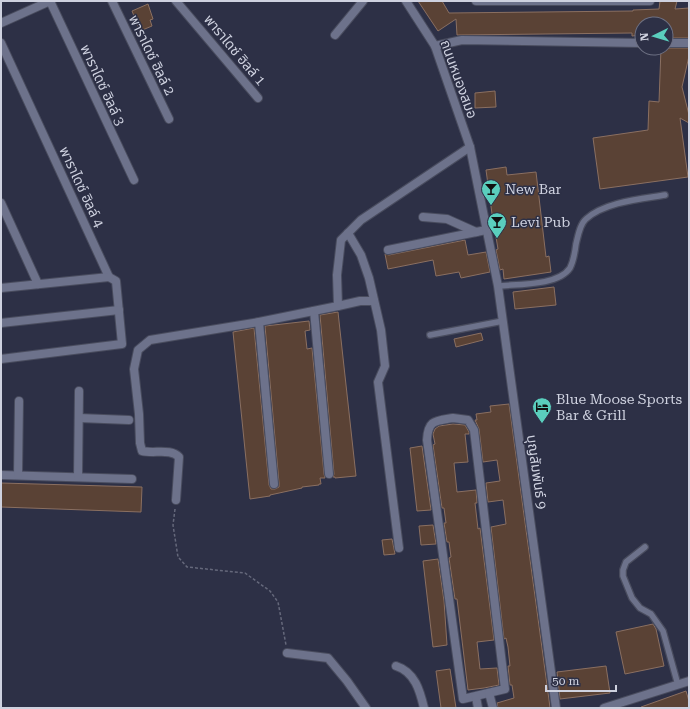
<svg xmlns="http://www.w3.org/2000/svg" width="690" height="709" font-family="'Roboto Serif','Noto Sans Thai',serif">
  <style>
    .building { fill: #5a4235; stroke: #8a6f61 }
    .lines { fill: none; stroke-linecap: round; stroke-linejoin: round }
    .service-casing { stroke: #494c5e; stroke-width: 8 }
    .minor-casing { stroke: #494c5e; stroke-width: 10 }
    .tertiary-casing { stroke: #494c5e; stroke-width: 10 }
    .path { stroke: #65687b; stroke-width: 1.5; stroke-dasharray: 3 2; stroke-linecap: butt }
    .service { stroke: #6d728b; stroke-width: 5.5 }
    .minor { stroke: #6d728b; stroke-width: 8 }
    .tertiary { stroke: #6d728b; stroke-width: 8 }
    .labels { text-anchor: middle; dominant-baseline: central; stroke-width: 3; stroke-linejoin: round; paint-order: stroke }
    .street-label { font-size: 14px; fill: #ced1df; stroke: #2d3046 }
    .poi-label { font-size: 14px; fill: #ced1df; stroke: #2d3046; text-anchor: start }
  </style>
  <rect width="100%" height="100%" fill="#2d3046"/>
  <g class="building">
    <path d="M418 1H442L449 13 633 11V10L659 9 660 1H677L675 9 689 8V38H666V24H642V35L632 36V33L457 35 456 19 438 31Z"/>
    <path d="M148 4 153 19 150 20 152 26 140 31 132 11Z"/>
    <path d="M661 48H689V56L682 87 689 115V123L680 118 688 177 600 189 593 138 648 130 649 101 659 102Z"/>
    <path d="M495 91 496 107 475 108V93Z"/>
    <path d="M506 167 507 175 536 172 546 257 549 256 551 272 504 279 503 269 500 270 496 250 498 249 496 237H498L496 221H493L486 170Z"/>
    <path d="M465 240 468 255 486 252 490 272 461 278 459 272 436 276 433 260 388 269 385 254 389 255Z"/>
    <path d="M554 287 556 305 515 309 513 292Z"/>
    <path d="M338 312 356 476 335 478V477H333L334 474 320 315Z"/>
    <path d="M309 321 310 330 305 331 307 349 312 348 324 474 325 478H320L321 484H319V485L302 487V488L270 495V496L250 499 233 332 254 328 269 485 271 489H275L279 487V483L265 326Z"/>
    <path d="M481 333 483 340 456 347 454 339Z"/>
    <path d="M509 404 549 700 550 708H498L497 703 514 698 512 685H510L508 666H510L508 647 506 638 504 639 491 527 506 524 503 500 488 502 486 483 500 481 497 460 483 462 479 429 475 420H477L476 414 491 412 490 406Z"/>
    <path d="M453 424 465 425 469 432V434H465L468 462 454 463 457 492 476 490 477 503H475L478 529 480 528 494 640 477 642 480 669 497 668 499 685 484 688 468 690 457 599H455L449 558 451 557 449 542H447L444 523H446L444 508H442L433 445 435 444 433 434 435 429 439 426Z"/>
    <path d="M422 446 431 510 417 511 410 448Z"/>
    <path d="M1 483 142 487 141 512 1 507Z"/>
    <path d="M433 525 436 544 421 545 419 526Z"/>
    <path d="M392 539 395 554 384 555 382 540Z"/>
    <path d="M438 559 444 601 447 645 433 647 423 561Z"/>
    <path d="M653 624 656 629 664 666 625 674 616 632Z"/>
    <path d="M606 666 610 693 560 699 557 672Z"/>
    <path d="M450 669 456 708H441L436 671Z"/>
    <path d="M686 691 689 701V708H641V707Z"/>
  </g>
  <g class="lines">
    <g class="service-casing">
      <g id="service">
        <path d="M498 286C517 284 558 286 570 268 574 260 575 252 576 244 578 236 580 224 586 219 605 202 641 199 665 195"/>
        <path d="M430 335 503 321"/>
        <path d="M645 547 626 562 623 570V576L632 598 640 608 651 614 663 631 678 685"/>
      </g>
    </g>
    <g class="minor-casing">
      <g id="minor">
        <path d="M50 1 134 180"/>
        <path d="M112 1 169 119"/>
        <path d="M176 1 258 98"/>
        <path d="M476 1H650"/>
        <path d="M1 23 50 1"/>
        <path d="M335 35 363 1"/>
        <path d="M1 43 109 277 116 281 122 344 1 359"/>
        <path d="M666 43H689"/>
        <path d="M435 46 462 40 642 43"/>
        <path d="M1 203 38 284"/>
        <path d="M423 217 447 219 476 232"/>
        <path d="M348 233 361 255 369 278 381 330 385 366 378 382 399 548"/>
        <path d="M388 250 486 230"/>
        <path d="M1 288 109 277"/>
        <path d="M338 306 360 301H374"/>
        <path d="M314 311 329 474"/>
        <path d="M259 322 274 484"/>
        <path d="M1 323 119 310"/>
        <path d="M79 418 129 420"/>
        <path d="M453 418 468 420 474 430 505 689 463 699 427 440C428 420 435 421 453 418Z"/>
        <path d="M1 475 132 479"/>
        <path d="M18 475 19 401"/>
        <path d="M78 477 79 391"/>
        <path d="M176 500 179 457C171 448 154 454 142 451L140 443 139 414 134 369 138 350 150 340 259 322 338 306 337 275 341 240 361 220 470 147"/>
        <path d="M287 653 328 658 347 681 366 708"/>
        <path d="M396 666C415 672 420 691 424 708"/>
        <path d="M489 693 493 708"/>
        <path d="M476 697 478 708"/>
      </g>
    </g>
    <g class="tertiary-casing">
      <g id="tertiary">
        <path d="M406 1 435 46 470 147 498 286 556 708"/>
        <path d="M604 708 689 681"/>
      </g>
    </g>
    <path class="path" d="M175 509 173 525 178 557 187 567 245 573 270 591 278 602 286 645"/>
    <use href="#service" class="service"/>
    <use href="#minor" class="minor"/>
    <use href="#tertiary" class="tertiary"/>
  </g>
  <defs>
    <g id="bar-pin" transform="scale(1)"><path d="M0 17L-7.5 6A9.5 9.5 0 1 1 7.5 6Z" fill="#5acebd" stroke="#2d3046"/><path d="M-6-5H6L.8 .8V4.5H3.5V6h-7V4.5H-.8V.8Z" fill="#111"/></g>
    <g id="hotel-pin" transform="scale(1)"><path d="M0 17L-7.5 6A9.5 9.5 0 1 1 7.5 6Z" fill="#5acebd" stroke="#2d3046"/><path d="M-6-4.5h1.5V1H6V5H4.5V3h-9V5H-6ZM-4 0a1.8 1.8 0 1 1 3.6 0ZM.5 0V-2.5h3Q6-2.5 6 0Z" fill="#111"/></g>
  </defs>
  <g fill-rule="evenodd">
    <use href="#bar-pin" x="491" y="189"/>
    <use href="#bar-pin" x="497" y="222"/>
    <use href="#hotel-pin" x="542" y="407"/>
  </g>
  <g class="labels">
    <g class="street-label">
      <text transform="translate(235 50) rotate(50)">พาราไดซ์ ฮิลล์ 1</text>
      <text transform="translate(152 55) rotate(64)">พาราไดซ์ ฮิลล์ 2</text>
      <text transform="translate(459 79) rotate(70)">ถนนหนองสมอ</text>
      <text transform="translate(103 85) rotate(65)">พาราไดซ์ ฮิลล์ 3</text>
      <text transform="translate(82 187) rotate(65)">พาราไดซ์ ฮิลล์ 4</text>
      <text transform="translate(537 472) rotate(82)">บุญสัมพันธ์ 9</text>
    </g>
    <g class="poi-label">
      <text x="505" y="189">New Bar</text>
      <text x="511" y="222">Levi Pub</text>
      <text x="556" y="399">Blue Moose Sports<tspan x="556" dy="16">Bar &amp; Grill</tspan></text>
    </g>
  </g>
  <rect width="690" height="709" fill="none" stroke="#ced1df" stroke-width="4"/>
  <g transform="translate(654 36) rotate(265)"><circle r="19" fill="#2d3046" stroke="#6d7083"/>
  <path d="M0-3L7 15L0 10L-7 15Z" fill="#5acebd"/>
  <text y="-6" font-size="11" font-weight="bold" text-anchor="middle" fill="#ced1df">N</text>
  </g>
  <path d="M546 685v6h70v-6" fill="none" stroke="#ced1df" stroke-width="2"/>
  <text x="552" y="685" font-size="12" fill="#ced1df" stroke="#2d3046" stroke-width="3" paint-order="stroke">50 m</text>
</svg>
